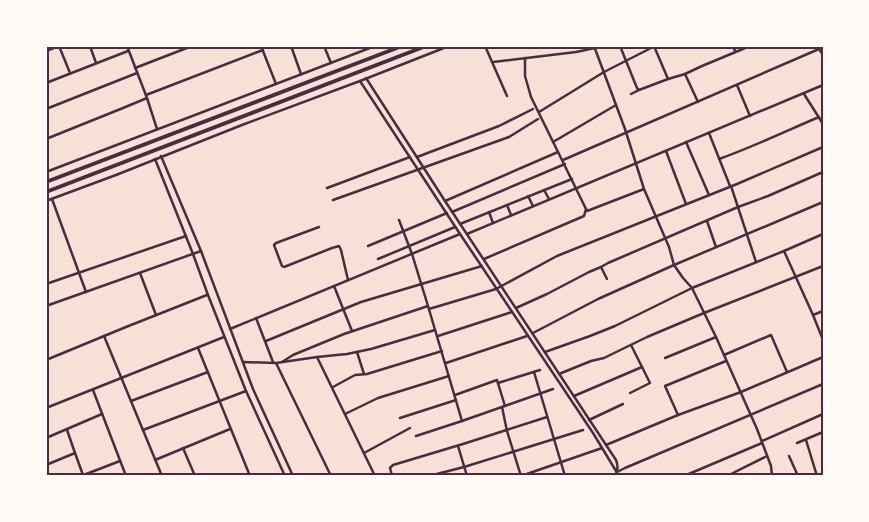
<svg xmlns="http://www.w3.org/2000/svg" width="869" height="522" font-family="'Public Sans',sans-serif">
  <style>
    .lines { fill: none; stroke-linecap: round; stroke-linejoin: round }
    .minor { stroke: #4a2c40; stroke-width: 2.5 }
    .tertiary { stroke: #4a2c40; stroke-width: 2.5 }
    .trunk { stroke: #4a2c40; stroke-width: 4 }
    .neatline { fill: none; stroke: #4a2c40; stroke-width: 2 }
  </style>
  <rect width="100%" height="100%" fill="#f7e1d7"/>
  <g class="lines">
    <g class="minor">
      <path d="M59 46 70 73"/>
      <path d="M90 46 96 63"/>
      <path d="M127 46 147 98 157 129"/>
      <path d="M261 46 276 84"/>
      <path d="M291 46 301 74"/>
      <path d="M324 46 331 63"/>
      <path d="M485 46 507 96"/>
      <path d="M594 46 625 129 644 189 669 247 674 265 683 278 692 288 716 337 757 429 771 466 772 476"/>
      <path d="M620 46 637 88 639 90 668 79 685 74 702 66 750 46"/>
      <path d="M654 46 668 79"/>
      <path d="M733 46 735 51"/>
      <path d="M46 51 59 46"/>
      <path d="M525 58V76L531 97 587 211 644 189"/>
      <path d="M493 62 576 52 595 48"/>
      <path d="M135 68 192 46"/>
      <path d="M685 74 698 102"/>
      <path d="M366 78 445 201 616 460C618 465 618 471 615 476"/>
      <path d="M360 81 460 234 593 433 616 471"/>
      <path d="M46 83 128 51"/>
      <path d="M737 85 750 116"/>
      <path d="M631 94 639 90"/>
      <path d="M804 94 823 124"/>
      <path d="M146 95 263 50"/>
      <path d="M46 109 137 73"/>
      <path d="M539 112 604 72 655 46"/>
      <path d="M709 133 730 186"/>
      <path d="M46 139 123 108 147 98"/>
      <path d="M553 142 616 105"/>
      <path d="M686 142 709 195"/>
      <path d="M666 151 686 204"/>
      <path d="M161 156 201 251 253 389 293 476"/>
      <path d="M417 157 499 126 533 109"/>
      <path d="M155 159 193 254 208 295 246 391 285 476"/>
      <path d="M719 159C753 147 786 131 819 117"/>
      <path d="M563 160 819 49"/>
      <path d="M731 186 756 262"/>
      <path d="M327 188 410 157"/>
      <path d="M544 190 549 199"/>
      <path d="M528 196 533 206"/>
      <path d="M52 199 86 292"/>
      <path d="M333 200 509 137 538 119"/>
      <path d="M445 201 558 152"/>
      <path d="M507 205 511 215"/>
      <path d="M452 212 565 164"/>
      <path d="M489 212 493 223"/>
      <path d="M399 220 412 254 428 306 462 421"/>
      <path d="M707 221 716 247"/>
      <path d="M460 224 572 179"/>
      <path d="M319 227 276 243 274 245 282 266 284 267 332 248 339 246 341 250 348 280"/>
      <path d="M467 234 823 85"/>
      <path d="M823 234 784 251 813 315 823 311"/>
      <path d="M368 246 447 213"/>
      <path d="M378 259 455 227"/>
      <path d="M484 259 584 216 586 209"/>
      <path d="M140 273 156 315"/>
      <path d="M607 279 601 267 608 263 738 207 768 196 823 172"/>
      <path d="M46 284 186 236"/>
      <path d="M334 286 352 331"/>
      <path d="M46 306 201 251"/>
      <path d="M516 308 547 294 589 272 601 267"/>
      <path d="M429 309 496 289 557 256 737 184 823 147"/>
      <path d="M813 315 823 340"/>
      <path d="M256 318 273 362"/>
      <path d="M230 329 460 234"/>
      <path d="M533 333 598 299 674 265 823 202"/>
      <path d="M104 336 162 476"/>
      <path d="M438 336 512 312"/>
      <path d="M266 341 361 302 482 266"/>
      <path d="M198 348 250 476"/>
      <path d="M357 352 364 374"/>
      <path d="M545 352 590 336 615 326 692 288 784 251"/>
      <path d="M724 355 771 335 787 372"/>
      <path d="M317 357 347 354 371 349 435 330"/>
      <path d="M665 358 716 337"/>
      <path d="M46 360 126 327 207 295"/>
      <path d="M243 362 276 363 331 476"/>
      <path d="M282 362 293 355 344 334 428 306"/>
      <path d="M276 363 317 357 375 476"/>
      <path d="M446 363 527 336"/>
      <path d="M534 372 565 476"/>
      <path d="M559 374 591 361 604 358 647 337 704 313 823 266"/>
      <path d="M498 383 540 370"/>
      <path d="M333 387 355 375 367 374 442 351"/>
      <path d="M93 390 126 476"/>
      <path d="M630 393 650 383 642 367"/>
      <path d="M455 395 497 380 505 406"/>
      <path d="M574 396 642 367 631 345"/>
      <path d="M131 401 208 372"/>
      <path d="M502 407 507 431 521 476"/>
      <path d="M46 408 224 337"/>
      <path d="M345 414 378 398 449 376"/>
      <path d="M678 415 665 386 726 361"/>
      <path d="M400 418 456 400"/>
      <path d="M589 420 623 404"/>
      <path d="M143 430 246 391"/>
      <path d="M416 436 462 421 553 389"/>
      <path d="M46 438 102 414"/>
      <path d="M806 440 817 476"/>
      <path d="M762 441 823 414"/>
      <path d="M797 443 823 432"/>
      <path d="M606 445 678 415 741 392 823 357"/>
      <path d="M458 446 467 476"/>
      <path d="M183 448 195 476"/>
      <path d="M75 453 83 475"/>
      <path d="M364 453 410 428"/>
      <path d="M789 456 798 476"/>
      <path d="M155 460 230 429"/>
      <path d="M46 465 75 453 67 430"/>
      <path d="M617 472 625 468 823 384"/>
      <path d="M81 476 120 461"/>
      <path d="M392 476 390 468 393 465 463 444 547 417"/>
      <path d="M429 476 464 467 583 430"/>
      <path d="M521 476 602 448"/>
      <path d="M684 476 762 443"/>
      <path d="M727 476 767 456"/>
    </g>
    <g class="tertiary">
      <path d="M817 46 823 55"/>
      <path d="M46 172 375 46"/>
      <path d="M46 201 116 175 242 125 360 81 449 46"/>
    </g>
    <g class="trunk">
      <path d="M46 182 402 46"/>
      <path d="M46 192 426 46"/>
    </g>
  </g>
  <rect width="869" height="522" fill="none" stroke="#fffaf5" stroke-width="95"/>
  <rect x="48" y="48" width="774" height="426" class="neatline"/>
</svg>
